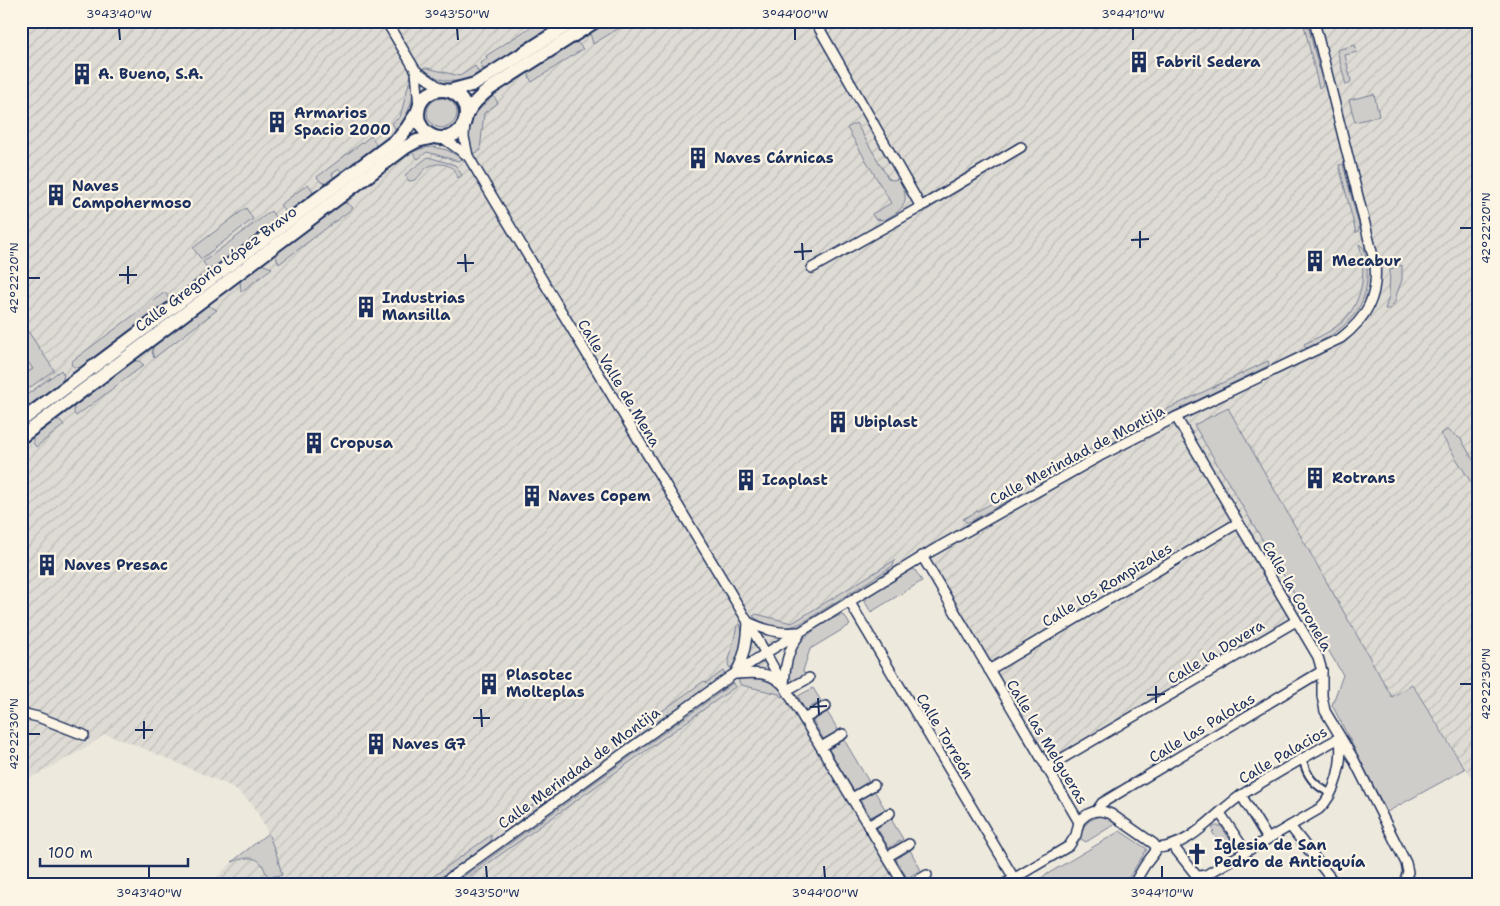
<svg xmlns="http://www.w3.org/2000/svg" width="1500" height="906" font-family="'Shantell Sans',sans-serif">
  <style>
    .industrial { fill: url(#industrial-furrows) }
    .green { fill: #cfcdca; stroke: #757e94 }
    .lines { fill: none; stroke-linecap: round; stroke-linejoin: round }
    .pedestrian-casing { stroke: #1b2f5e; stroke-width: 10 }
    .minor-casing { stroke: #1b2f5e; stroke-width: 12 }
    .secondary-casing { stroke: #1b2f5e; stroke-width: 16 }
    .pedestrian { stroke: #fcf5e5; stroke-width: 6 }
    .minor { stroke: #fcf5e5; stroke-width: 9 }
    .secondary { stroke: #fcf5e5; stroke-width: 12 }
    .ticks { fill: none; stroke: #1b2f5e; stroke-width: 2 }
    .labels { text-anchor: middle; dominant-baseline: central; stroke-width: 4.5; stroke-linejoin: round; paint-order: stroke }
    .poi-label { font-size: 15px; font-weight: bold; fill: #1b2f5e; stroke: #fcf5e5; text-anchor: start }
    .street-label { font-size: 15px; fill: #1b2f5e; stroke: #fcf5e5 }
    .neatline { fill: none; stroke: #1b2f5e; stroke-width: 2 }
    .ticks-label { font-size: 12px; text-anchor: middle; fill: #1b2f5e }
  </style>
  <defs>
    <pattern id="industrial-furrows" width="10" height="10" patternUnits="userSpaceOnUse" patternTransform="scale(1.25)"><rect width="10" height="10" fill="#dedbd4"/><path d="M-1 1l2-2M0 10L10 0M9 11l2-2" fill="none" stroke="#bebcb8"/></pattern>
  </defs>
  <rect width="100%" height="100%" fill="#eee9dd"/>
  <filter id="ink" filterUnits="userSpaceOnUse"><feTurbulence type="fractalNoise" baseFrequency=".02" numOctaves="2"/><feDisplacementMap in="SourceGraphic" scale="10" xChannelSelector="R" yChannelSelector="G"/><feConvolveMatrix kernelMatrix="1 2 1 2 8 2 1 2 1" color-interpolation-filters="sRGB"/></filter>
  <g filter="url(#ink)">
    <path class="industrial" d="M21 21H1479V789L1412 684 1392 698 1334 595 1296 621 1046 768 922 557 766 653 904 885H208L239 856 268 833 254 806 242 795 228 785 133 744 105 734 86 748 21 783Z"/>
    <g class="green">
      <path d="M540 21H560L484 70 480 63 487 59 486 56Z"/>
      <path d="M611 21H631L593 44 590 33Z"/>
      <path d="M1304 25 1307 26 1309 29 1323 85 1319 88Z"/>
      <path d="M577 42 583 49 532 82 529 77V71L573 43Z"/>
      <path d="M1355 45 1357 52 1345 55 1351 81 1349 84 1346 85 1337 50Z"/>
      <path d="M475 66 479 73C459 85 440 84 423 68H427L460 76Z"/>
      <path d="M411 75C417 94 409 115 396 130L392 123 400 117Z"/>
      <path d="M1374 94 1379 116 1355 122 1349 100Z"/>
      <path d="M493 95 498 103 484 113 480 151 473 154C463 128 472 111 493 95Z"/>
      <circle cx="442" cy="113" r="15"/>
      <path d="M856 123 888 178 892 180 899 179C911 202 905 209 884 220L875 219 872 214 891 203 847 128Z"/>
      <path d="M371 136 376 143 375 147 342 172 339 169 332 174 334 178 327 184 321 182 317 177Z"/>
      <path d="M433 147 447 150 463 159 458 161 427 152 418 159 412 152 424 148Z"/>
      <path d="M428 157 455 165 462 175 458 178C457 175 456 173 454 170 447 162 432 162 424 170 419 175 418 181 409 181L405 175Z"/>
      <path d="M1343 164 1359 226V230L1356 233 1339 165Z"/>
      <path d="M308 184 313 191 311 195 290 211H285L280 205Z"/>
      <path d="M344 203 349 204 353 208 279 264 276 257 279 251 340 204Z"/>
      <path d="M246 208 253 219 201 259 193 248Z"/>
      <path d="M271 211 275 217 273 224 212 269 207 268 203 262Z"/>
      <path d="M1359 244 1364 248C1376 301 1354 326 1308 348L1305 347 1304 344C1317 338 1330 332 1341 323 1363 303 1367 271 1359 244Z"/>
      <path d="M261 264 272 268 241 292 240 280Z"/>
      <path d="M1402 265V280L1397 293 1395 302 1390 309H1385L1389 296 1390 269Z"/>
      <path d="M165 292 169 299 167 303 83 367C79 369 74 368 71 364L72 361Z"/>
      <path d="M207 305 217 310 154 358 152 352 154 344Z"/>
      <path d="M21 321 54 370 21 394V377L33 369 21 352Z"/>
      <path d="M133 361H139L144 365 76 416 74 413V405L76 403Z"/>
      <path d="M1268 361 1269 363 1268 366 1165 416 1160 415 1159 413Z"/>
      <path d="M61 370 64 375 62 382 21 413V399Z"/>
      <path d="M1228 408 1392 697 1412 684 1465 769 1387 812 1332 705 1343 675 1194 425Z"/>
      <path d="M54 420H60L64 425 36 447 33 442V436Z"/>
      <path d="M1447 430 1461 439 1479 470V495L1444 439 1440 434Z"/>
      <path d="M1116 436 1117 439 1115 442 1065 469 1061 465Z"/>
      <path d="M1014 491 1011 499 969 522H966L963 519Z"/>
      <path d="M895 560 893 566 807 620C787 631 771 631 753 616L756 614 792 623Z"/>
      <path d="M913 569 915 570 922 581 871 612 865 602 868 596Z"/>
      <path d="M841 615 845 616 850 625 810 649 803 671 805 675 790 683C790 675 789 667 791 659 796 640 823 622 841 615Z"/>
      <path d="M740 624C746 640 741 657 730 668L728 665 737 626Z"/>
      <path d="M723 671 725 673 718 679 625 745H621L617 743 704 681 706 683Z"/>
      <path d="M750 677C768 679 774 680 785 696L781 697 779 694 741 685 738 680Z"/>
      <path d="M733 683 735 687 458 885H452Z"/>
      <path d="M813 688 821 701 805 710 798 696Z"/>
      <path d="M827 712 839 731 824 740 813 721Z"/>
      <path d="M843 738 869 782 854 791 828 748Z"/>
      <path d="M585 767V774L580 777 515 824H507Z"/>
      <path d="M874 790 885 809 871 817 859 798Z"/>
      <path d="M1103 815 1118 820 1115 824 1086 842 1079 838C1084 823 1088 820 1103 815Z"/>
      <path d="M891 819 903 839 889 848 877 828Z"/>
      <path d="M1215 826H1221L1233 844 1234 849 1231 853 1228 854 1212 832 1214 831 1212 828Z"/>
      <path d="M1120 831 1147 849 1124 885H1036L1034 882Z"/>
      <path d="M268 833 277 856 282 875 269 877C266 874 265 871 263 866 256 854 243 858 232 862Z"/>
      <path d="M491 835V840L490 842 435 882 432 883 427 881Z"/>
      <path d="M910 850 921 870 907 878 896 859Z"/>
    </g>
    <g class="lines">
      <g class="pedestrian-casing">
        <path id="pedestrian" d="M1304 764C1308 777 1314 784 1326 791"/>
      </g>
      <g class="minor-casing">
        <g id="minor">
          <path d="M386 21 416 71 419 107"/>
          <path d="M815 21 921 207"/>
          <path d="M416 71 445 91"/>
          <path d="M465 120 464 137 468 156 748 622 784 686 904 885"/>
          <path d="M443 138 468 156"/>
          <path d="M812 268 917 209 1021 147"/>
          <path d="M1176 417 1318 657 1322 671V696L1325 711 1353 758 1406 863 1408 872 1403 885"/>
          <path d="M922 556 1079 822"/>
          <path d="M849 601 1018 885"/>
          <path d="M748 622C765 630 779 634 798 632"/>
          <path d="M989 670 1238 523"/>
          <path d="M736 672C745 656 747 640 748 622"/>
          <path d="M736 674C752 673 768 671 781 683"/>
          <path d="M784 686C785 667 787 651 799 635"/>
          <path d="M787 690 809 678"/>
          <path d="M21 713 38 717 84 735"/>
          <path d="M804 719 826 706"/>
          <path d="M821 747 843 734"/>
          <path d="M1046 768 1296 621"/>
          <path d="M1241 795 1268 839"/>
          <path d="M852 798 874 785"/>
          <path d="M1097 810 1102 803 1322 671"/>
          <path d="M1220 813 1246 852"/>
          <path d="M1079 822C1088 811 1098 808 1111 814L1154 844 1156 848 1155 852 1145 865 1133 885"/>
          <path d="M868 826 890 813"/>
          <path d="M1290 826 1336 885"/>
          <path d="M1173 846 1196 875 1200 876 1206 875 1319 809C1336 794 1343 762 1340 740"/>
          <path d="M1156 848C1192 847 1215 812 1243 794 1274 774 1307 756 1339 738"/>
          <path d="M887 857 909 844"/>
          <path d="M440 885 731 676 766 653 930 552 1100 456 1176 417 1341 338C1367 318 1378 296 1375 264L1314 21"/>
          <path d="M910 885 927 875"/>
          <path d="M1003 885 1069 846 1076 835 1079 822"/>
        </g>
      </g>
      <g class="secondary-casing">
        <g id="secondary">
          <circle cx="442" cy="114" r="24"/>
          <path d="M449 91 475 84 574 21"/>
          <path d="M466 115C473 103 480 96 491 88L596 21"/>
          <path d="M21 421 399 138 407 128 418 111"/>
          <path d="M21 437 406 147 417 141 434 137"/>
        </g>
      </g>
      <use href="#pedestrian" class="pedestrian"/>
      <use href="#minor" class="minor"/>
      <use href="#secondary" class="secondary"/>
    </g>
  </g>
  <path class="ticks" d="M119 28 120 40M457 28 458 40M795 28V40M1133 28V40M1460 228H1472M1140 231V248M1131 240 1149 239M802 243 803 260M794 252 812 251M465 254 466 272M457 263H474M128 266V284M119 275H137M28 278H40M1460 684H1472M1156 686V703M1147 695 1165 694M818 698 819 715M810 707 827 706M481 709 482 727M473 718H490M144 721V739M135 730H153M28 734H40M149 866V878M486 866 487 878M824 866 825 878M1162 866V878"/>
  <defs>
    <g id="building-bare" transform="scale(1.725)"><path d="M-4-6H4V6H1V3H-1V6H-4ZM-2.5-4.3h1.7v1.8h-1.7ZM.8-4.3h1.7v1.8H.8ZM-2.5-1h1.7V.8h-1.7ZM.8-1h1.7V.8H.8Z" fill="#1b2f5e" stroke="#fcf5e5" stroke-width="2.5" paint-order="stroke"/></g>
    <g id="church-bare" transform="scale(1.725)"><path d="M-1.2-6h2.4v3.5h3.3v2.4h-3.3V6h-2.4V-.1h-3.3v-2.4h3.3Z" fill="#1b2f5e" stroke="#fcf5e5" stroke-width="2.5" paint-order="stroke"/></g>
  </defs>
  <g fill-rule="evenodd">
    <use href="#building-bare" x="1139" y="62"/>
    <use href="#building-bare" x="82" y="74"/>
    <use href="#building-bare" x="277" y="122"/>
    <use href="#building-bare" x="698" y="158"/>
    <use href="#building-bare" x="56" y="195"/>
    <use href="#building-bare" x="1315" y="261"/>
    <use href="#building-bare" x="366" y="307"/>
    <use href="#building-bare" x="838" y="422"/>
    <use href="#building-bare" x="314" y="443"/>
    <use href="#building-bare" x="1315" y="478"/>
    <use href="#building-bare" x="746" y="480"/>
    <use href="#building-bare" x="532" y="496"/>
    <use href="#building-bare" x="47" y="565"/>
    <use href="#building-bare" x="489" y="684"/>
    <use href="#building-bare" x="376" y="744"/>
    <use href="#church-bare" x="1197" y="854"/>
  </g>
  <g class="labels">
    <g class="poi-label">
      <text x="1156" y="62">Fabril Sedera</text>
      <text x="98" y="74">A. Bueno, S.A.</text>
      <text x="294" y="113">Armarios<tspan x="294" dy="17">Spacio 2000</tspan></text>
      <text x="714" y="158">Naves Cárnicas</text>
      <text x="72" y="186">Naves<tspan x="72" dy="17">Campohermoso</tspan></text>
      <text x="1332" y="261">Mecabur</text>
      <text x="382" y="298">Industrias<tspan x="382" dy="17">Mansilla</tspan></text>
      <text x="854" y="422">Ubiplast</text>
      <text x="330" y="443">Cropusa</text>
      <text x="1332" y="478">Rotrans</text>
      <text x="762" y="480">Icaplast</text>
      <text x="548" y="496">Naves Copem</text>
      <text x="64" y="565">Naves Presac</text>
      <text x="506" y="675">Plasotec<tspan x="506" dy="17">Molteplas</tspan></text>
      <text x="392" y="744">Naves G7</text>
      <text x="1214" y="845">Iglesia de San<tspan x="1214" dy="17">Pedro de Antioquía</tspan></text>
    </g>
    <g class="street-label">
      <text transform="translate(216 269) rotate(-37)">Calle Gregorio López Bravo</text>
      <text transform="translate(619 383) rotate(59)">Calle Valle de Mena</text>
      <text transform="translate(1077 455) rotate(-28)">Calle Merindad de Montija</text>
      <text transform="translate(1107 585) rotate(-31)">Calle los Rompizales</text>
      <text transform="translate(1297 596) rotate(60)">Calle la Coronela</text>
      <text transform="translate(1216 652) rotate(-31)">Calle la Dovera</text>
      <text transform="translate(1202 728) rotate(-31)">Calle las Palotas</text>
      <text transform="translate(945 736) rotate(59)">Calle Torreón</text>
      <text transform="translate(1047 742) rotate(59)">Calle las Melgueras</text>
      <text transform="translate(1283 755) rotate(-30)">Calle Palacios</text>
      <text transform="translate(579 768) rotate(-36)">Calle Merindad de Montija</text>
    </g>
  </g>
  <rect width="1500" height="906" fill="none" stroke="#fcf5e5" stroke-width="55"/>
  <path d="M40 858v8h148v-8" fill="none" stroke="#1b2f5e" stroke-width="2.5"/>
  <text x="48" y="858" font-size="15" fill="#1b2f5e" stroke="#fcf5e5" stroke-width="4" paint-order="stroke">100 m</text>
  <rect x="28" y="28" width="1444" height="850" class="neatline"/>
  <g class="ticks-label">
    <text x="119" y="18">3°43'40"W</text>
    <text x="457" y="18">3°43'50"W</text>
    <text x="795" y="18">3°44'00"W</text>
    <text x="1133" y="18">3°44'10"W</text>
    <text transform="translate(1486 228) rotate(-90)" y="4">42°22'20"N</text>
    <text transform="translate(14 278) rotate(-90)" y="4">42°22'20"N</text>
    <text transform="translate(1486 684) rotate(-90)" y="4">42°22'30"N</text>
    <text transform="translate(14 734) rotate(-90)" y="4">42°22'30"N</text>
    <text x="149" y="897">3°43'40"W</text>
    <text x="487" y="897">3°43'50"W</text>
    <text x="825" y="897">3°44'00"W</text>
    <text x="1162" y="897">3°44'10"W</text>
  </g>
</svg>
